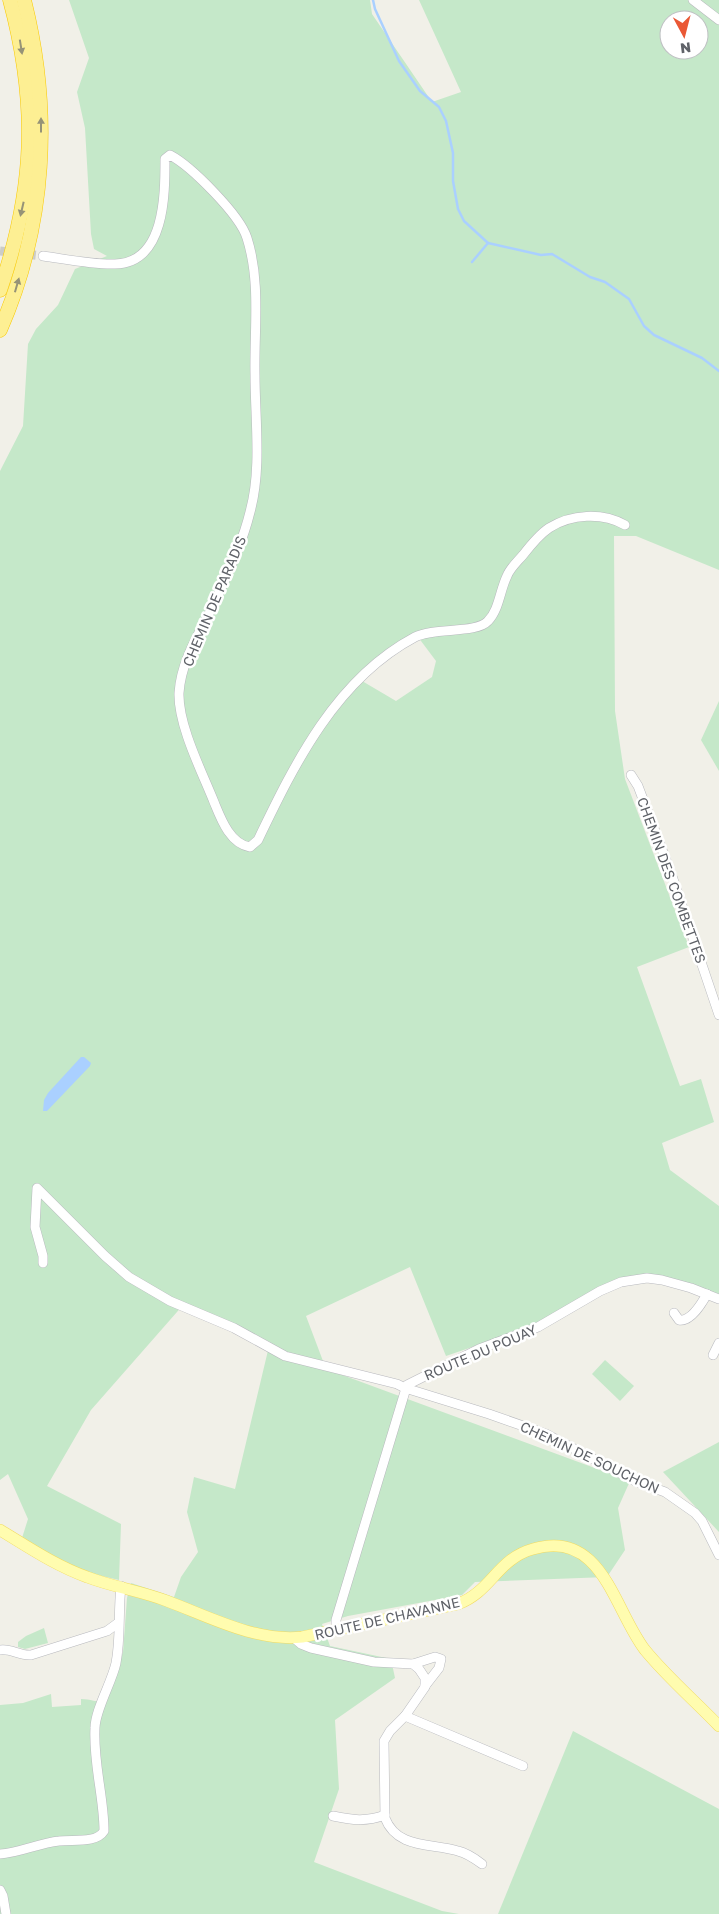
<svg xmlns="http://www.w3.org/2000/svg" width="719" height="1914" font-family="'Golos Text',sans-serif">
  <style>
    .green { fill: #c5e8c9; fill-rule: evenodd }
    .water { fill: #aad0ff }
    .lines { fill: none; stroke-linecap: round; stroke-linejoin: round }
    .stream { stroke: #aad0ff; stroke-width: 2.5 }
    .minor-tunnel { stroke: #ccccc8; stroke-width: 9; stroke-dasharray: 9 4.5; stroke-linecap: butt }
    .minor-casing { stroke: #b8b9be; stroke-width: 10 }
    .major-casing { stroke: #f2db60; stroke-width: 12 }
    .highway-casing { stroke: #f9c900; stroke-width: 15 }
    .minor { stroke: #fff; stroke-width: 9 }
    .major { stroke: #fffcaf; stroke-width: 11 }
    .highway { stroke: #fdef93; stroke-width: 14 }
    .oneway { fill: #969377 }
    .labels { text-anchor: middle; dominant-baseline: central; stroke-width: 5; stroke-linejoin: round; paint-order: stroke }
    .street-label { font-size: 14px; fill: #5f6268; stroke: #fff }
  </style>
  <rect width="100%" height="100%" fill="#f1f0e8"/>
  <g class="green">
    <path d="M69 0H370L372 14 432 102 461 92 419 0H719V570L636 536H614L615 711 625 779 689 947 637 967 680 1086 701 1079 714 1122 662 1143 670 1170 719 1206V1297L635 1276 539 1324 446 1356 410 1267 306 1316 326 1369 630 1481 618 1508 625 1550 607 1577 475 1582 462 1595 348 1616 322 1624 330 1646 391 1659 395 1678 335 1720 339 1789 314 1862 442 1911 459 1914H0V1705L23 1703 51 1694 52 1707 81 1705V1699C90 1699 97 1702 106 1703L123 1652 127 1598 131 1583 174 1597 181 1577 198 1552 187 1512 194 1477 235 1489 270 1342 184 1304 91 1410 47 1486 121 1524 119 1580 76 1570 22 1538 28 1519 8 1474 0 1480V471L23 426 28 344 36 329 58 305 75 269 107 256 94 249 91 234 85 128 77 92 89 58ZM669 20H699V50H669ZM415 633 436 661 432 677 396 701 357 678Z"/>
    <path d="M719 701V771L701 740Z"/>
    <path d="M605 1360 634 1386 620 1401 592 1374Z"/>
    <path d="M719 1442V1532L663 1472Z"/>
    <path d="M44 1628 48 1643 25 1649 18 1647V1642L26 1636Z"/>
    <path d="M573 1731 719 1809V1914H498Z"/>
  </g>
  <path class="water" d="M81 1057H84L91 1063 90 1066 47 1111H43L44 1100 48 1093Z"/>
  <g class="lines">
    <g class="stream">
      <path d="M373 0 375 9 399 61 420 91 439 107 446 121 453 153V181L458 209 464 221 488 243 541 255 552 254 590 277 605 282 629 299 644 326 654 335 702 358 719 371"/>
      <path d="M472 262 488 243"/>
    </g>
    <path class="minor-tunnel" d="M0 251 43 256"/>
    <g class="minor-casing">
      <g id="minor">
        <path d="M693 0 719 20"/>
        <path d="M43 256C65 259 94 265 115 264 165 263 165 195 165 159L170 155C191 166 240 215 247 238 261 282 254 329 255 375 255 419 262 469 250 512 242 545 226 577 212 608 198 635 181 662 179 693 178 725 202 772 214 802 221 819 230 844 250 847L258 840C295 763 336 679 415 637 434 627 476 634 488 621 499 610 500 590 507 576 510 568 517 562 523 555 530 546 540 534 549 528 571 514 602 512 625 525"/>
        <path d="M631 775 638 786 672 876 719 1015"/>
        <path d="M43 1263V1256L35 1227 37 1188 105 1256 129 1277 170 1301 234 1328 285 1356 397 1384 405 1388 489 1414 546 1434 635 1481 665 1492 695 1513 702 1521 719 1555"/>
        <path d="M674 1313 679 1320C691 1322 702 1303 707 1294"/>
        <path d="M713 1355 719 1343"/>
        <path d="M336 1629V1620L407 1385 479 1349 538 1327 600 1291 621 1282 647 1278 662 1280 691 1288 719 1299"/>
        <path d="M294 1638 301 1644 311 1648 374 1662 413 1664 419 1669 425 1678V1687L405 1716 523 1766"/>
        <path d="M0 1650C11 1648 19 1656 31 1655L107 1631 118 1623"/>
        <path d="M413 1664 435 1657 441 1659 439 1668 425 1686"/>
        <path d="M405 1716 390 1731 384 1741 385 1818C397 1849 431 1843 458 1851 467 1853 474 1858 482 1864"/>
        <path d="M333 1816C352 1820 366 1822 385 1815"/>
        <path d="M0 1854C19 1853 39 1843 59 1841 72 1839 96 1844 104 1831 104 1797 93 1763 95 1728 95 1710 112 1682 116 1663 121 1637 118 1612 121 1586"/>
        <path d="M0 1890 3 1896 6 1914"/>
      </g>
    </g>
    <g class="major-casing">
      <path id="major" d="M0 1530C28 1547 56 1566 87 1577 113 1587 141 1591 167 1601 210 1617 256 1642 302 1637L458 1604C492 1591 497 1559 533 1549 602 1528 614 1610 645 1650 667 1677 695 1701 719 1726"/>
    </g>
    <g class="highway-casing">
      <g id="highway">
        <path d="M0 290C35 188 38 104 10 0"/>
        <path d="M0 330C46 225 52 111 24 0"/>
      </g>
    </g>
    <use href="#minor" class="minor"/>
    <use href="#major" class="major"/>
    <use href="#highway" class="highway"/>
  </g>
  <defs><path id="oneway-solid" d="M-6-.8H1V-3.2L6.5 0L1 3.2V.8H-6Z" transform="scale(1.25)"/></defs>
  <g class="oneway">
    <use href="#oneway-solid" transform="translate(21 47) rotate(81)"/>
    <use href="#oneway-solid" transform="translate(41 125) rotate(-90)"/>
    <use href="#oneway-solid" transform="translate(22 209) rotate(103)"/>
    <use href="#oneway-solid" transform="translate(17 285) rotate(-74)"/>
  </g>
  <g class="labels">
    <g class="street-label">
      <text transform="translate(214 601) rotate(-67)">CHEMIN DE PARADIS</text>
      <text transform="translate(672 880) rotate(70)">CHEMIN DES COMBETTES</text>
      <text transform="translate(480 1352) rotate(-23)">ROUTE DU POUAY</text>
      <text transform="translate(590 1457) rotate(25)">CHEMIN DE SOUCHON</text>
      <text transform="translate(387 1618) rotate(-13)">ROUTE DE CHAVANNE</text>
    </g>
  </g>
  <g transform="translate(684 35) rotate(173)"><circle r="24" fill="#ffffff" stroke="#bfc0c3"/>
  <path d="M0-4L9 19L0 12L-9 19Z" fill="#ea5835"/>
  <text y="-8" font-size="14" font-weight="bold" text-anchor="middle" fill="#5f6268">N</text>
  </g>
</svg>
